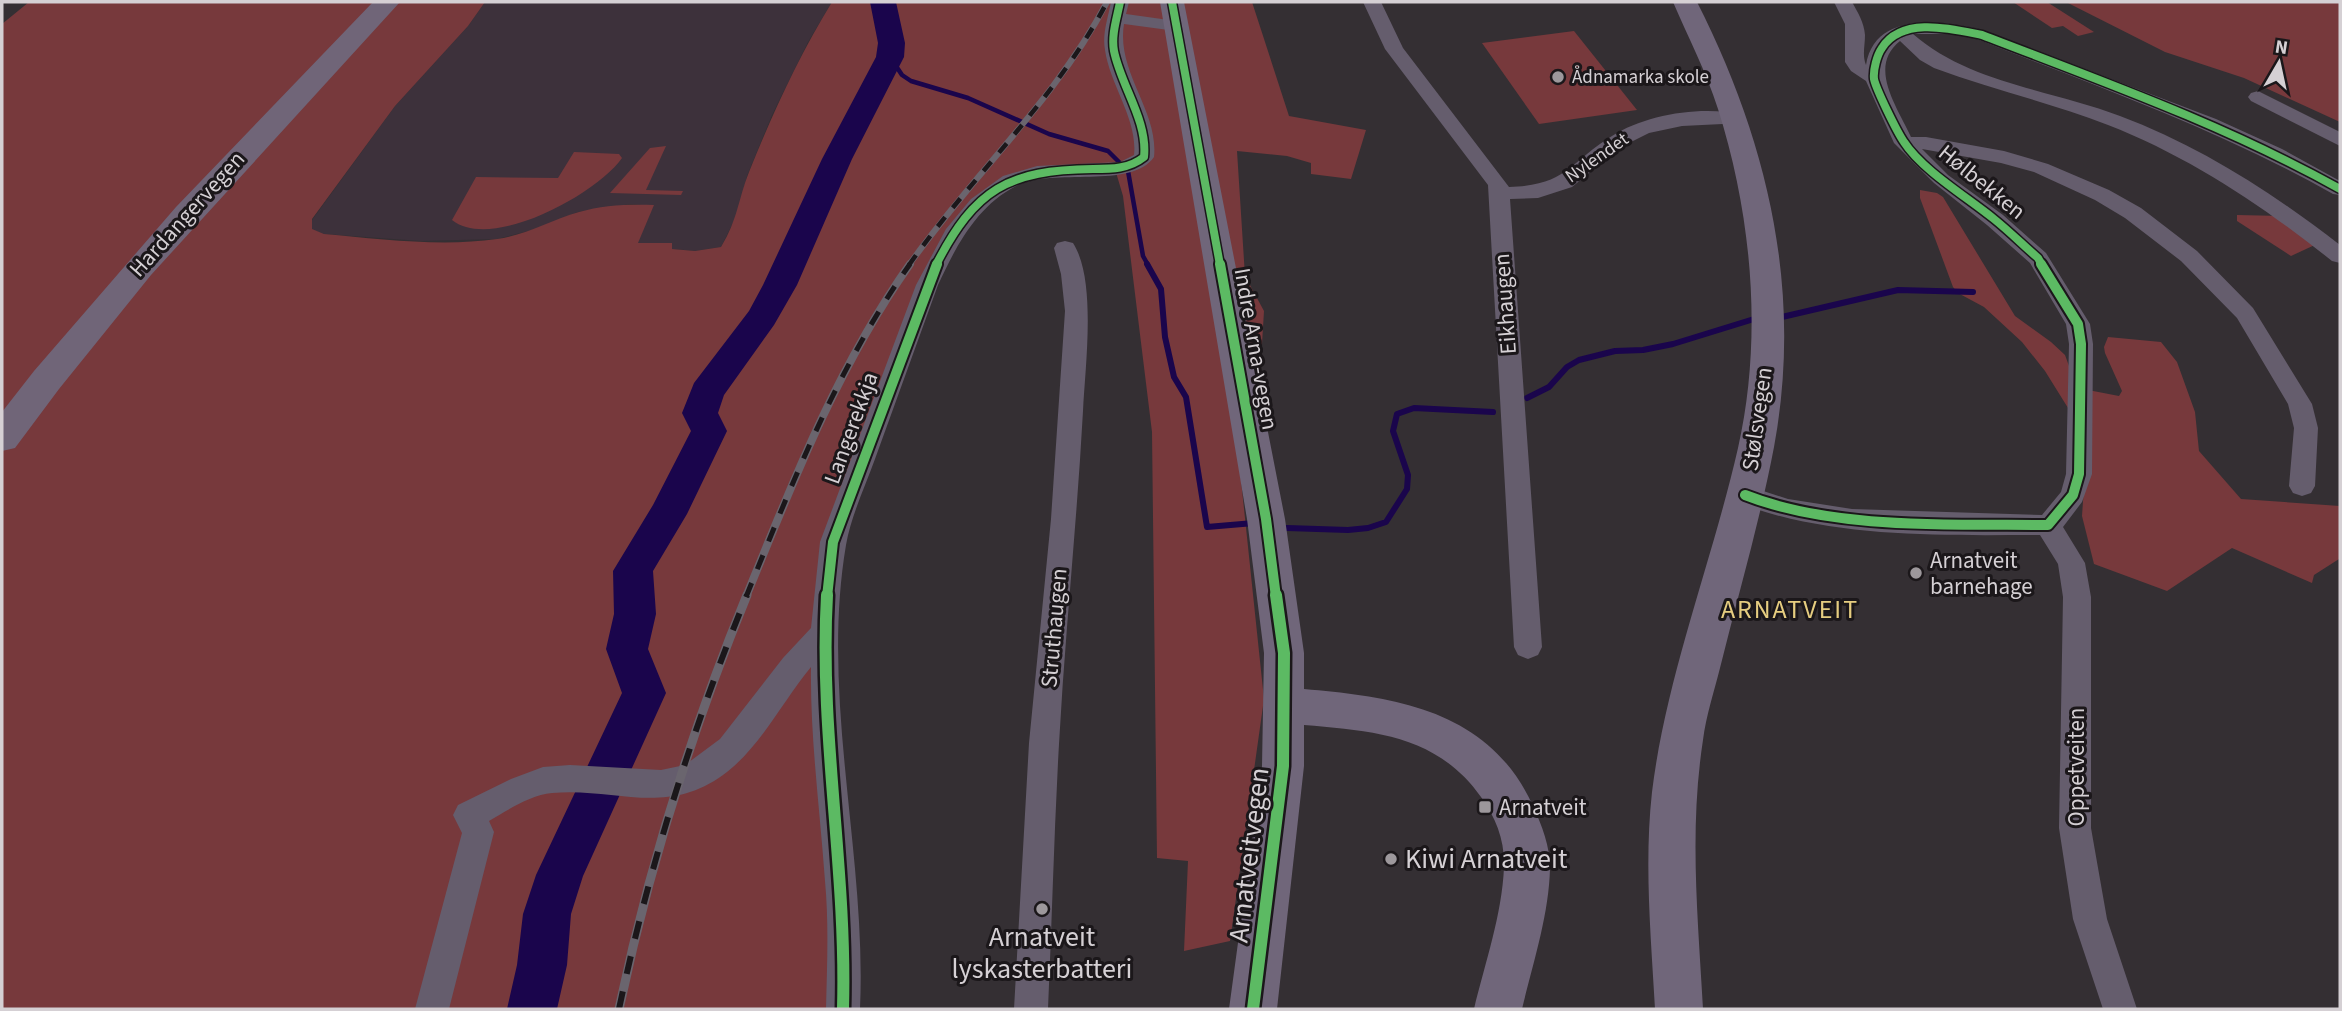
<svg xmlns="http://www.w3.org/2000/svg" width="2342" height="1011" font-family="'Source Sans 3',sans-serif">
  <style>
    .built { fill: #3d313b }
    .green { fill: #77393c }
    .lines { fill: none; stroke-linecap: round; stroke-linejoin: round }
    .stream-far1 { stroke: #1a054c; stroke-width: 4.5 }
    .stream { stroke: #1a054c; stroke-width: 6 }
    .river { fill: #1a054c; fill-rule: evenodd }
    .street { fill: #655d6d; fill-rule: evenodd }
    .secondary { fill: #70667a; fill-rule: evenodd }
    .primary { fill: #706578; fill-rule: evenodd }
    .rail-far2-casing { stroke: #6a656e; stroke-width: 6 }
    .rail-far1-casing { stroke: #6a656e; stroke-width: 8 }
    .rail-casing { stroke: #6a656e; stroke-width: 9 }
    .rail-far2 { stroke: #1b171a; stroke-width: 4.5; stroke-dasharray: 12; stroke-linecap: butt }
    .rail-far1 { stroke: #1b171a; stroke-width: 5; stroke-dasharray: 15; stroke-linecap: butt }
    .rail { stroke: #1b171a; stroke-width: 6; stroke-dasharray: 18; stroke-linecap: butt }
    .cycleway-far2-casing { stroke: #1b171a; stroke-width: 11 }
    .cycleway-far1-casing { stroke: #1b171a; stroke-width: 14 }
    .cycleway-casing { stroke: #1b171a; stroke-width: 17 }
    .cycleway-far2 { stroke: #5cba63; stroke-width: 8 }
    .cycleway-far1 { stroke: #5cba63; stroke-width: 10 }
    .cycleway { stroke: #5cba63; stroke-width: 12 }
    .poi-dot { fill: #9d989c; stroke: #1b171a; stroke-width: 2.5 }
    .labels { text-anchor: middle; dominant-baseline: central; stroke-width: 6; stroke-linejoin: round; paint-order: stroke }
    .far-poi-label { font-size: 19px; fill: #d5d0d4; stroke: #1b171a; text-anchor: start }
    .far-street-label { font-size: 19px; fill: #d5d0d4; stroke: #1b171a }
    .street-label { font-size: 23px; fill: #d5d0d4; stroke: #1b171a }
    .poi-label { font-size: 23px; fill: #d5d0d4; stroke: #1b171a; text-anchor: start }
    .quarter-label { font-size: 26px; letter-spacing: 2px; fill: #e6cd80; stroke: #1b171a }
    .near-street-label { font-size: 28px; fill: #d5d0d4; stroke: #1b171a }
    .near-poi-label { font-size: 28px; fill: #d5d0d4; stroke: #1b171a; text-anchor: start }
  </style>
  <rect width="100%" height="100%" fill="#342f33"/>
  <path class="built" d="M485 2H832L808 42 772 115 747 176 739 211 721 247 695 251 672 249 671 243H637L653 206 631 204 578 212 536 229 497 239 421 241 324 234 312 230V220L395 106 468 26Z"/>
  <g class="green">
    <path d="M29 2H485L468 26 395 106 312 219V229L324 234C379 239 442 247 497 239 526 235 551 220 579 212 603 205 629 204 654 205L638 243H672V249L695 251 721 247C738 219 738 200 749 172 773 112 799 56 832 2H1252L1289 116 1366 130 1351 179 1311 174V163L1287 156 1237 151 1245 276 1264 311 1259 393 1233 404 1264 699 1230 941 1184 951 1188 861 1157 858 1152 432 1123 196 1115 169 1028 174 956 229 833 542 845 944 843 1009H2V24Z"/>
    <path d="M2013 2H2047L2094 32 2078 36 2063 26 2052 28Z"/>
    <path d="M2066 2H2340V122L2244 78 2165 52Z"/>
    <path d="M1574 31 1637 110 1539 124 1482 43Z"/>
    <path d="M666 146 646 190 683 191 681 195 610 193 650 148Z"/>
    <path d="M574 152 619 154 622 158C598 193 492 252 452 220L476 177 558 178Z"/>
    <path d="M1920 190 1937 193 1943 197 2015 316 2051 342 2065 355 2073 377 2088 390 2119 396 2122 391 2105 353 2104 347 2108 337 2161 342 2177 362 2195 412 2199 451 2241 499 2340 506 2339 559 2314 575 2312 583 2232 548 2167 591 2094 564 2082 516 2084 487 2078 424 2045 371 2022 342 1984 307 1958 293 1953 287 1920 198Z"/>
    <path d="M2237 215 2283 216 2319 243 2291 256 2237 221Z"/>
  </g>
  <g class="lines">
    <path class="stream-far1" d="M890 57 902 75 911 81 968 98 1049 134 1108 151 1128 171 1143 256 1148 265"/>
    <g class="stream">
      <path d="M1147 264 1161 289 1165 337 1174 377 1186 397 1207 527 1254 523"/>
      <path d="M1782 317 1898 290 1973 292"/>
      <path d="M1527 398 1549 387 1567 367 1579 360 1615 351 1643 350 1673 344 1754 319"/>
      <path d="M1287 528 1348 530 1368 528 1386 522 1407 489 1408 475 1393 431 1397 414 1414 408 1493 412"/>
    </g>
    <path class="river" d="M870 2H896L905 43 904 57 852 159 797 285 774 325 724 395 718 413 727 431 687 514 653 571 656 614 648 649 666 693 583 876 571 914 567 965 557 1009H507L517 965 523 914 536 875 622 693 606 649 614 614 613 571 653 505 691 431 682 413 694 383 749 311 763 285 822 159 876 57 878 43Z"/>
    <g class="street">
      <path d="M1111 2H1129L1126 14 1176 21 1185 26 1176 31 1124 24C1116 72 1159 111 1154 157 1131 190 1053 167 1016 186 977 206 956 246 938 285 917 343 896 401 875 459 865 487 851 516 846 545 820 699 867 855 860 1009H826C827 966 829 924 825 881 820 810 810 738 811 667 782 702 760 748 723 775 665 817 614 787 552 793 530 795 508 810 489 821L494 832 449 1009H415L462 833 453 815 458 805 511 779 543 767 570 765 661 770 685 765 720 739 783 658 811 628 820 542 916 285 946 229 971 199 1003 176 1037 166 1120 162 1134 155C1138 120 1110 85 1105 50 1102 34 1108 18 1111 2Z"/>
      <path d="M1363 2H1381L1403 48 1509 187C1568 185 1568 163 1612 136 1646 114 1704 105 1743 115L1746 119 1743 123 1682 126 1649 133 1621 147 1572 187 1538 198 1510 199 1542 647 1538 655 1528 659 1518 655 1514 647 1488 185 1385 49Z"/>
      <path d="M1834 2H1852C1858 13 1864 22 1865 35 1865 46 1862 55 1866 65 1875 10 1944 21 1982 30L2216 119 2282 149 2340 181V195L2333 194C2218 129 2099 87 1977 39L1954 34H1913C1969 83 2052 90 2120 116 2200 146 2273 193 2340 245V263L2332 261C2263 206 2190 157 2108 125 2051 103 1991 89 1934 68L1920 60 1900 41C1867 67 1898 108 1911 137H1926L2004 151 2048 164 2109 190 2141 208 2197 251 2253 308 2312 404 2318 428 2315 486 2311 493 2302 496 2293 493 2289 486 2294 428 2288 404 2237 318 2181 261 2125 218 2095 200 2034 172 2001 163 1922 149 1948 175 2003 215 2046 253 2090 324 2093 344 2092 474 2082 502 2063 527 2085 563 2091 597V828L2107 919 2137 1009H2103L2073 919 2059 828 2063 597 2058 564 2040 535C1939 535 1831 539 1736 502L1732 495 1736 488 1745 485 1788 499 1852 509 2042 515 2061 492 2066 474 2069 344 2066 324 2030 263 1987 225 1934 183 1894 143 1866 81 1851 71 1845 62V24Z"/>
      <path d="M2258 91 2340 132V146L2251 101 2248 97 2251 93Z"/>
      <path d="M1065 241 1073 243C1097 280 1085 367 1083 411 1077 522 1065 633 1059 744 1054 832 1052 921 1048 1009H1014L1029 743 1051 519 1065 311 1061 274 1054 248 1057 243Z"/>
    </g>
    <g class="secondary">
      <path d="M1160 2H1184L1285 519 1304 653V689C1398 697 1490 711 1533 806 1542 826 1550 846 1550 868 1549 915 1533 963 1522 1009H1474C1485 963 1502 915 1504 867 1505 841 1496 818 1481 797 1437 735 1374 731 1304 725V766L1277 1009H1229L1262 766 1264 653 1247 519Z"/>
      <path d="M1673 2H1697C1768 142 1803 291 1774 447 1760 521 1738 595 1720 668 1714 692 1706 716 1703 740 1689 831 1698 918 1703 1009H1655C1651 937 1644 864 1652 792 1666 677 1712 562 1738 448 1763 338 1752 216 1718 109 1706 71 1688 37 1673 2Z"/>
    </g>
    <path class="primary" d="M373 2H400L151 275 59 389 15 448 2 451V412L34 371 176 207Z"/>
    <g class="rail-far2-casing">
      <path id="rail-far2" d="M909 265C972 175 1056 100 1107 2"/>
    </g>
    <g class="rail-far1-casing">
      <path id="rail-far1" d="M746 597C793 481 838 366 910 264"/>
    </g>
    <g class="rail-casing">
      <path id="rail" d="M619 1009C649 867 692 729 747 595"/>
    </g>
    <use href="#rail-far2" class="rail-far2"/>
    <use href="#rail-far1" class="rail-far1"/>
    <use href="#rail" class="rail"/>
    <g class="cycleway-far2-casing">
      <g id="cycleway-far2">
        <path d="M1172 2 1220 265"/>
        <path d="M936 265C975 189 1008 170 1093 169 1112 169 1129 169 1144 157 1148 121 1121 86 1114 51 1111 35 1117 18 1120 2"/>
        <path d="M2042 265 2038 258C2023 245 2009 231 1994 219 1967 197 1922 170 1904 142 1897 132 1876 89 1874 79 1873 70 1877 55 1882 48 1902 16 1952 29 1982 35 2104 82 2225 125 2340 189"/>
      </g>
    </g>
    <g class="cycleway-far1-casing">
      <g id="cycleway-far1">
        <path d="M1220 264 1266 519 1276 597"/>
        <path d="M1745 495C1834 530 1952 524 2048 525L2073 495 2079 474 2081 344 2078 324 2041 264"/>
        <path d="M827 597 833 542 937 264"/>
      </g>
    </g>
    <g class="cycleway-casing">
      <g id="cycleway">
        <path d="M827 595C819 734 847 869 843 1009"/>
        <path d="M1253 1009 1283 766 1284 653 1276 595"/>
      </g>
    </g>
    <use href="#cycleway-far2" class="cycleway-far2"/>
    <use href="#cycleway-far1" class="cycleway-far1"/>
    <use href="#cycleway" class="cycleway"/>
  </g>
  <g class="poi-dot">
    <circle cx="1558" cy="77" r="7"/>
    <circle cx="1916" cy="573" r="7"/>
    <rect x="1478" y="800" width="14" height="14" rx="3.5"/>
    <circle cx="1391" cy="859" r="7"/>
    <circle cx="1042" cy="909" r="7"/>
  </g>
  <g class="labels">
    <g class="far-poi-label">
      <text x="1572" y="77">Ådnamarka skole</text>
    </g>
    <g class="far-street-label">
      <text transform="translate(1597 158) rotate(-35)">Nylendet</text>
    </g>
    <g class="street-label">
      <text transform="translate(1982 182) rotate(39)">Hølbekken</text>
      <text transform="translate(187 214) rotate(-48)">Hardangervegen</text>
      <text transform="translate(1505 304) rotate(-94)">Eikhaugen</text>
      <text transform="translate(1256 349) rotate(80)">Indre Arna-vegen</text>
      <text transform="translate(1757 419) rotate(-82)">Stølsvegen</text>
      <text transform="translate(851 428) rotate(-70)">Langerekkja</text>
      <text transform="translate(1054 628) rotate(-85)">Struthaugen</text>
      <text transform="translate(2076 767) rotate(-90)">Oppetveiten</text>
    </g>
    <g class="poi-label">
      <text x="1930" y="560">Arnatveit<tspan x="1930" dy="26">barnehage</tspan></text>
      <text x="1499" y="807">Arnatveit</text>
    </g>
    <g class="quarter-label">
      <text x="1790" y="609">ARNATVEIT</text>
    </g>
    <g class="near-street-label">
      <text transform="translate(1249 855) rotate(-83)">Arnatveitvegen</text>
    </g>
    <g class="near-poi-label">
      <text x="1405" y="859">Kiwi Arnatveit</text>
      <text x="1042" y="937" text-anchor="middle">Arnatveit<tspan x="1042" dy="32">lyskasterbatteri</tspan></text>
    </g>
  </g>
  <rect width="2342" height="1011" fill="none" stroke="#d5d0d4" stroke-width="7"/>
  <g transform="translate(2279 63) rotate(9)" stroke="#1b171a" stroke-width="5" paint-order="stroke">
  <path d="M0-5L12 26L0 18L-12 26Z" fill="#d5d0d4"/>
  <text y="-10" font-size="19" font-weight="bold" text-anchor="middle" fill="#d5d0d4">N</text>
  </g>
</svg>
